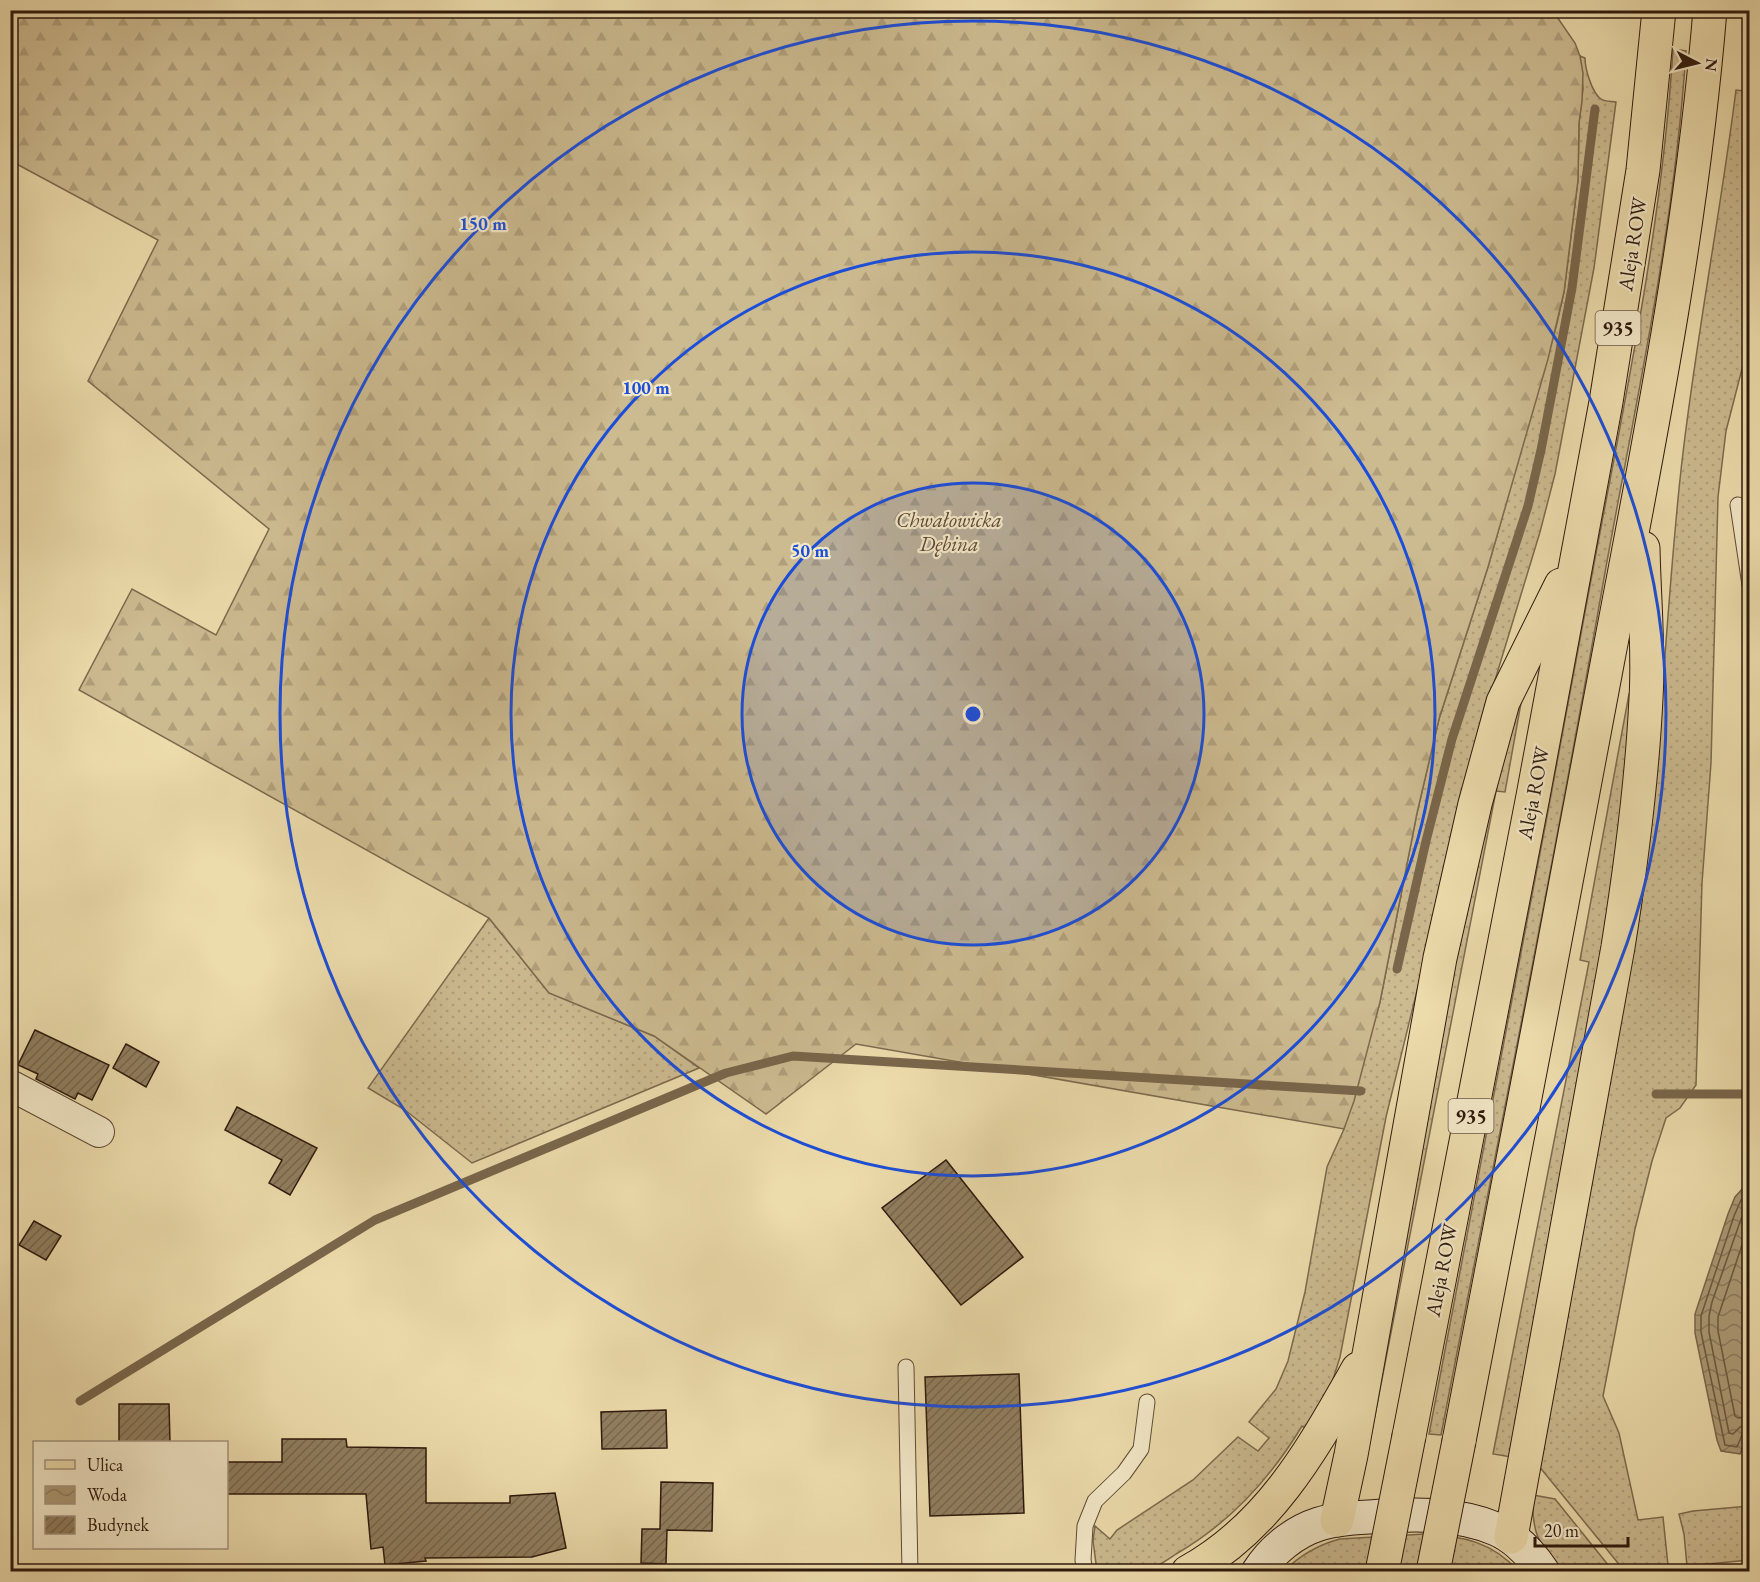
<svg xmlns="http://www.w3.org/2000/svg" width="1760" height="1582" font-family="'EB Garamond',serif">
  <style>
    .grass { fill: url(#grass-dots); stroke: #7c6a4e; stroke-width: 1.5 }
    .forest { fill: url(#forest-firs); stroke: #7c6a4e; stroke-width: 1.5 }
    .water { fill: url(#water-waves); stroke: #79664b; stroke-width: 1.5 }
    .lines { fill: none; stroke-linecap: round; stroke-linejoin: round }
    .shore { stroke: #6c5940; stroke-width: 1.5 }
    .stream { stroke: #79664b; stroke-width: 9 }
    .building { fill: url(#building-hatch); stroke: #2d190c; stroke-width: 1.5 }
    .lane-casing { stroke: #5d4a34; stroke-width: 17 }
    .street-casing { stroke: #5d4a34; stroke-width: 32 }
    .secondary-casing { stroke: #2d190c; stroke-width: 35 }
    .primary-casing { stroke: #2d190c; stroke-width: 35 }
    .lane { stroke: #f3e8c8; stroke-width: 15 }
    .street { stroke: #f3e8c8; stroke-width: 30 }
    .secondary { stroke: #f3e8c8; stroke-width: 33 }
    .primary { stroke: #ecdbab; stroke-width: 33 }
    .primary-bridge-casing { stroke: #2d190c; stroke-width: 35; stroke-linecap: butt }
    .primary-bridge { stroke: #ecdbab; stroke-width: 33 }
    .ring { fill: none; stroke: #1d4ed8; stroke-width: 3 }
    .labels { text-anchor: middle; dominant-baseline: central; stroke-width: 4.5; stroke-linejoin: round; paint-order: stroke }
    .shield { fill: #f3e8c8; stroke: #685744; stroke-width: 1.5 }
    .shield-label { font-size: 20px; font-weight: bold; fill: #2d190c }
    .street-label { font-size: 21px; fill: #2d190c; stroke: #f3e8c8 }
    .park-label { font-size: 21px; font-style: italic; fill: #5d4934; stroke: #f3e8c8 }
    .centre { fill: #1d4ed8; stroke: #f3e8c8; stroke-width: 3 }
    .ring-label { font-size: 18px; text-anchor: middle; font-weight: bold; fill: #1d4ed8; stroke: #f3e8c8; stroke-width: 4.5; stroke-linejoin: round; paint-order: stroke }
  </style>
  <defs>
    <pattern id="grass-dots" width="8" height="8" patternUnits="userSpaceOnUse" patternTransform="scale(1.5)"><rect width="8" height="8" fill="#ccba90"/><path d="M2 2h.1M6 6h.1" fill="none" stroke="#b09f7b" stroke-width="1.8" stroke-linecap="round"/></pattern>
    <pattern id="forest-firs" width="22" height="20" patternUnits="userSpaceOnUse" patternTransform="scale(1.5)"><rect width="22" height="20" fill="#ccba90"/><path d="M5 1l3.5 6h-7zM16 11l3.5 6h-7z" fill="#b09f7b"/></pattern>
    <pattern id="water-waves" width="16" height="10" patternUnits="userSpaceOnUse" patternTransform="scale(1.5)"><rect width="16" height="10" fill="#ab9975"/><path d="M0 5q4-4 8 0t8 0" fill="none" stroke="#8c7c5e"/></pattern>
    <pattern id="building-hatch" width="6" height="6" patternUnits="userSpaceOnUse" patternTransform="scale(1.5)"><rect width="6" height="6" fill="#907e5f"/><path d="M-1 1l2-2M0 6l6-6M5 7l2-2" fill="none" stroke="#76664d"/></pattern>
  </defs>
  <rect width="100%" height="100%" fill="#ecdbab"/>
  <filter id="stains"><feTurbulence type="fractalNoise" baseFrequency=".00333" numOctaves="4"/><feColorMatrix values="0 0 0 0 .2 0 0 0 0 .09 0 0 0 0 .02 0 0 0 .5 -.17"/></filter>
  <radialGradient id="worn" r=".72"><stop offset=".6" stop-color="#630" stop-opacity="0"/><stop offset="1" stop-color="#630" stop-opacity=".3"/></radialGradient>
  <g class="grass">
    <path d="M1673 49 1686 51C1675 224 1637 396 1606 567 1555 857 1497 1146 1441 1435L1429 1434C1483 1149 1539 865 1591 580 1624 404 1662 228 1673 49Z"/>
    <path d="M1580 56 1585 58C1585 69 1592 93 1601 99 1605 102 1612 101 1616 102L1594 268 1555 474 1540 532 1485 713 1386 1117 1340 1357 1331 1386 1310 1431 1302 1426C1270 1479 1230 1523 1176 1554 1167 1560 1155 1569 1143 1571 1129 1574 1111 1571 1097 1571L1093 1541 1095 1526 1110 1539 1117 1530 1193 1480 1238 1437 1258 1451 1269 1438 1249 1422 1276 1389 1288 1361 1305 1292 1327 1167 1344 1129 1380 1002 1417 813 1439 719 1488 567 1556 327 1564 292 1578 180 1579 123 1583 89Z"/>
    <path d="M1745 86 1750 87V338L1726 431 1718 497 1711 763 1702 883 1696 1085 1680 1108 1666 1118 1652 1161 1635 1229 1603 1396 1619 1433 1638 1520 1663 1517 1668 1565 1667 1567 1622 1568 1538 1465 1641 907C1661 762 1665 616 1681 470 1695 343 1720 217 1736 90L1744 91Z"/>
    <path d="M1632 692 1614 891 1511 1457 1493 1454 1589 962 1580 960 1629 694Z"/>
    <path d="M1518 703H1521L1505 792 1496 791 1370 1441 1461 923Z"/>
    <path d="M489 918 549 993 654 1036 699 1068 472 1163 405 1110 368 1088Z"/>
    <path d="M1533 1495 1555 1499 1613 1571H1561C1538 1545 1531 1530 1533 1495Z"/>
    <path d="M1749 1506V1560L1687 1566 1684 1534 1679 1514 1693 1511Z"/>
    <path d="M1425 1534C1462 1536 1493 1542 1518 1571L1283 1572C1300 1555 1317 1545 1340 1539Z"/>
  </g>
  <path class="forest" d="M10 11H1553L1575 43 1580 56 1583 73 1582 101 1579 123 1578 180 1564 292 1548 359 1488 567 1439 719 1417 813 1380 1002 1354 1101 1344 1129 856 1044 766 1114 654 1036 549 993 489 918 79 690 132 589 216 635 269 529 88 381 158 240 11 161Z"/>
  <path class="water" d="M1749 1184 1750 1429 1740 1454 1721 1451 1717 1440 1695 1333V1314L1728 1214 1735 1197 1743 1188Z"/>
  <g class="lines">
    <g class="shore">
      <path d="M1750 1191 1741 1200 1734 1216 1701 1316V1332L1725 1445 1737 1447 1742 1435 1750 1433"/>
      <path d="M1750 1201 1741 1219 1712 1302 1709 1316V1332L1729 1433 1733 1434 1740 1427 1750 1425"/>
      <path d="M1750 1221 1718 1317V1331L1735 1416 1738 1418 1750 1416"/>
    </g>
    <g class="stream">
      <path d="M1397 969 1426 841 1452 739 1528 506 1541 450 1572 288 1595 109"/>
      <path d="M1656 1094H1750"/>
      <path d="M80 1401 375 1220 726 1073 793 1056 1361 1091"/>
    </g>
  </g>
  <g class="building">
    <path d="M35 1030 109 1065 92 1100 78 1093 75 1099 36 1079 38 1074 18 1065Z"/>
    <path d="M126 1044 159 1062 146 1087 113 1068Z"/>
    <path d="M237 1107 317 1148 290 1195 269 1183 282 1160 225 1130Z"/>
    <path d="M946 1160 1023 1257 961 1305 882 1208Z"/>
    <path d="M34 1221 61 1236 46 1260 19 1245Z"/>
    <path d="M1019 1374 1024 1513 930 1516 925 1377Z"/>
    <path d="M119 1404H169L170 1443H119Z"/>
    <path d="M666 1410 667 1448 602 1449 601 1412Z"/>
    <path d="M282 1439H346L347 1447 426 1448V1503H510V1496L555 1493 566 1548 532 1557 425 1558 426 1561 385 1565 383 1547 371 1549 366 1494H226V1462H282Z"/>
    <path d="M661 1482 713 1483 712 1531 667 1530 666 1564 641 1563 642 1529H660Z"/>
  </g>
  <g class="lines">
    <g class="lane-casing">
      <g id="lane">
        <path d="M1738 505 1750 585"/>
        <path d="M906 1367 910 1572"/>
        <path d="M1085 1572 1083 1560 1085 1526 1095 1501 1124 1473 1141 1449 1147 1402"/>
      </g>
    </g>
    <g class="street-casing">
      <path id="street" d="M10 1085 99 1132"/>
    </g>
    <g class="secondary-casing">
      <path id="secondary" d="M1258 1572C1272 1550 1294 1532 1319 1524 1334 1519 1352 1518 1369 1517 1411 1514 1456 1512 1496 1529 1517 1538 1531 1554 1543 1572"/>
    </g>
    <g class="primary-casing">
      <g id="primary">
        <path d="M1409 1436 1533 796 1606 402 1643 170 1659 10"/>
        <path d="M1459 1441C1510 1180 1559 920 1608 659 1649 444 1692 229 1710 10"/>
        <path d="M1337 1520 1351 1455 1440 958 1475 804 1503 702 1561 585"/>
        <path d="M1511 1537 1618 947C1631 865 1642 782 1646 698 1649 649 1644 598 1643 548"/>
        <path d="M1188 1572C1271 1526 1313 1448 1358 1369"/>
      </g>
    </g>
    <use href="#lane" class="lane"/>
    <use href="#street" class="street"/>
    <use href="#secondary" class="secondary"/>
    <use href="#primary" class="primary"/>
    <g class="primary-bridge-casing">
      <g id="primary-bridge">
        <path d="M1382 1572 1409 1436"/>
        <path d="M1433 1572 1459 1441"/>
      </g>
    </g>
    <use href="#primary-bridge" class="primary-bridge"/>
  </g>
  <circle cx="973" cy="714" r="231" fill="#1d4ed8" fill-opacity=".12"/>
  <g class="ring">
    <circle cx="973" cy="714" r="231"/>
    <circle cx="973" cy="714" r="462"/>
    <circle cx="973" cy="714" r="693"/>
  </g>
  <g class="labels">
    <g class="shield">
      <rect x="1595.5" y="311" width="45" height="34" rx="4.5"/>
      <rect x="1448.5" y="1099" width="45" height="34" rx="4.5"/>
    </g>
    <g class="shield-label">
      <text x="1618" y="328">935</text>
      <text x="1471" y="1116">935</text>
    </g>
    <g class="street-label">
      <text transform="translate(1632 244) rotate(-81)">Aleja ROW</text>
      <text transform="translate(1533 793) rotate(-79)">Aleja ROW</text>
      <text transform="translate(1441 1270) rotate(-79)">Aleja ROW</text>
    </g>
    <g class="park-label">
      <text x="949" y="519">Chwałowicka<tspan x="949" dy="24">Dębina</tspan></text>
    </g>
  </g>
  <circle cx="973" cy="714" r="9" class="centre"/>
  <g class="ring-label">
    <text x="483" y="230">150 m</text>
    <text x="646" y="394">100 m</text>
    <text x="810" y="557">50 m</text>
  </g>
  <rect width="1760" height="1582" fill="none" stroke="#ecdbab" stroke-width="36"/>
  <rect x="12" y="12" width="1736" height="1558" fill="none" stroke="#2d190c" stroke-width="3"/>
  <rect x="18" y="18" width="1724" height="1546" fill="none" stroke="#2d190c" stroke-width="1.5"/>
  <rect x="33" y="1441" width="195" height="108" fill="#f3e8c8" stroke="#a4957d" stroke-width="1.5"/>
  <rect x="45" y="1460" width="30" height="9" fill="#ecdbab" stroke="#a4957d" stroke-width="1.5"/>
  <text x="87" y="1471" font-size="18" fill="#2d190c">Ulica</text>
  <rect x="45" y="1486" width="30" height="18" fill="url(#water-waves)" stroke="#a4957d" stroke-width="1.5"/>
  <text x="87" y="1501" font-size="18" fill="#2d190c">Woda</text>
  <rect x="45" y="1516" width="30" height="18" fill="url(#building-hatch)" stroke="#a4957d" stroke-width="1.5"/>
  <text x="87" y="1531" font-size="18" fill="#2d190c">Budynek</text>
  <g transform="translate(1697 63) rotate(97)" stroke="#f3e8c8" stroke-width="4.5" paint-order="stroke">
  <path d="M0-4.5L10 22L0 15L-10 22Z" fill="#2d190c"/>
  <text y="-9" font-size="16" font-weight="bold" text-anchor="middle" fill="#2d190c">N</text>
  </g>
  <path d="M1535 1537v9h93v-9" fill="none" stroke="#2d190c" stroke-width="3"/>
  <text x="1544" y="1537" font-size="18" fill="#2d190c" stroke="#f3e8c8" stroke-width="4.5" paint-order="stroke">20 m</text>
  <rect width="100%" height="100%" filter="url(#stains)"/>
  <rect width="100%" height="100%" fill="url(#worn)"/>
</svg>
